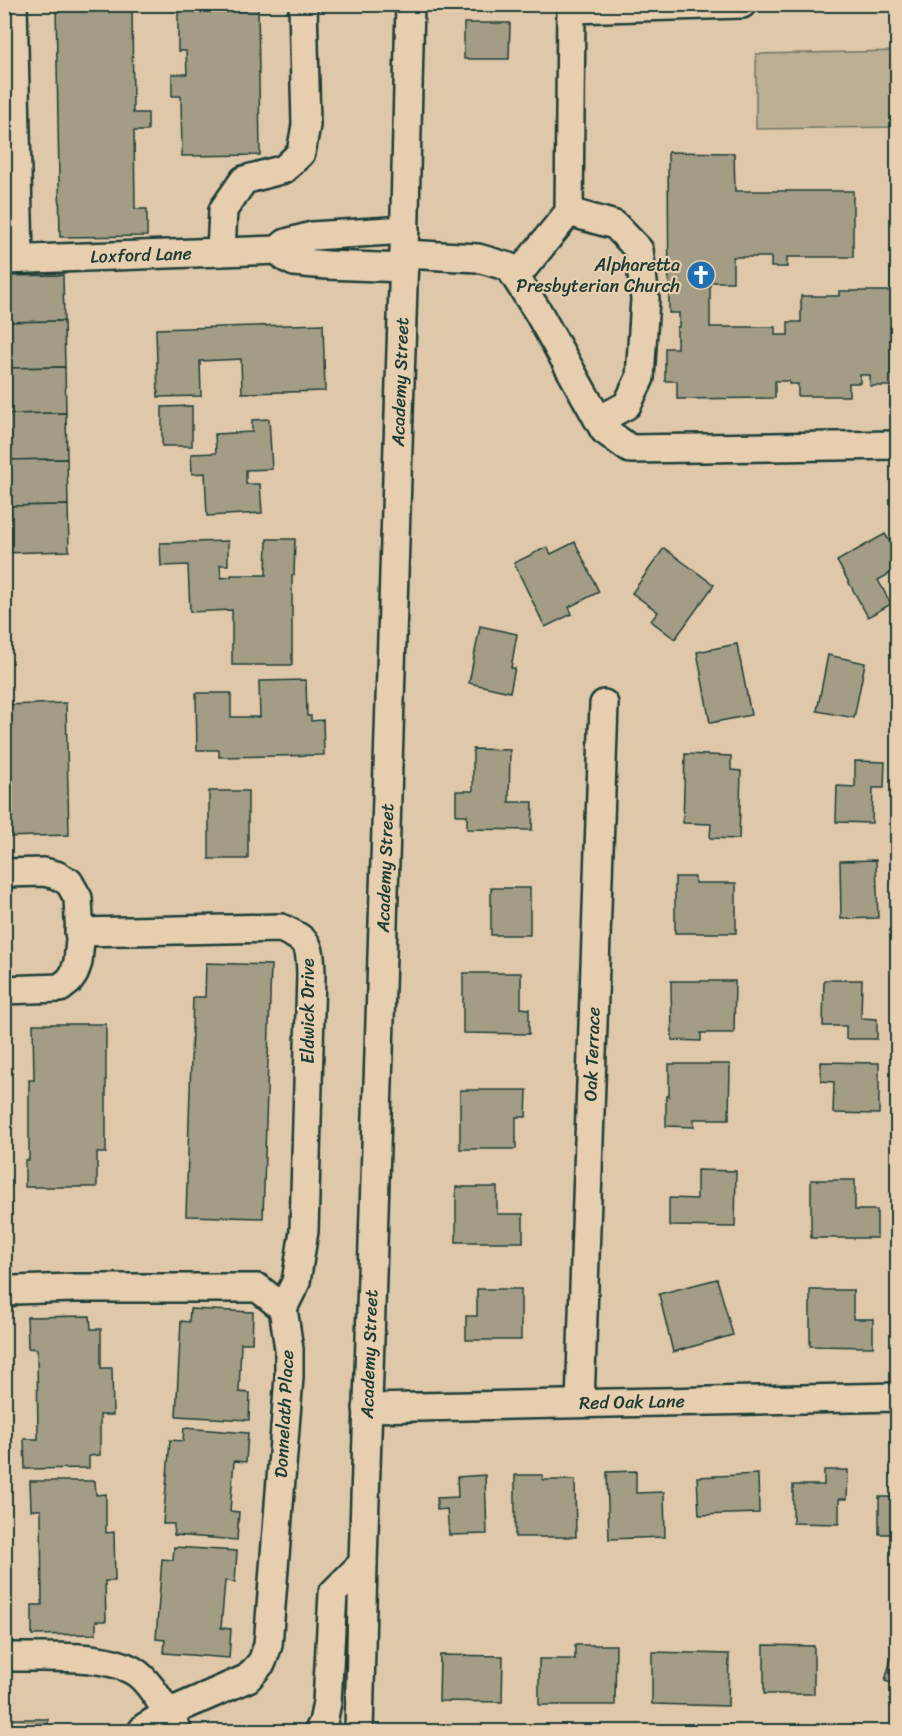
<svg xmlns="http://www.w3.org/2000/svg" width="902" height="1736" font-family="Sriracha,sans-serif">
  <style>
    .green { fill: #bcaf94; stroke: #6e7664; stroke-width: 1.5 }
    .building { fill: #a39d85; stroke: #1f3d34; stroke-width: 1.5 }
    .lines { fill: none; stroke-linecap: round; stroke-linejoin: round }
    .minor-casing { stroke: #1f3d34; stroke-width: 32 }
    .minor { stroke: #e7ceaf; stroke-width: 27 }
    .labels { text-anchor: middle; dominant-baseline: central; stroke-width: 4.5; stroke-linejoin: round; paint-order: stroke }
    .street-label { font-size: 18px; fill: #1f3d34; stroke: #e7ceaf }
    .poi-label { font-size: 18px; fill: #1f3d34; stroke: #e7ceaf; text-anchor: end }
  </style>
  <rect width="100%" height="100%" fill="#dfc8aa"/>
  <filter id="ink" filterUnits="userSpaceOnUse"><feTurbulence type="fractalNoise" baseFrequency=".0167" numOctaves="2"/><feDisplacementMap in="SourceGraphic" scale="12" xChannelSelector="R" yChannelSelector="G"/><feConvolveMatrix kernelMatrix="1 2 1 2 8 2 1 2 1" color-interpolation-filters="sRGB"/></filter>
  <g filter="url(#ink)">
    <path class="green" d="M897 51V127L756 129V54Z"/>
    <g class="building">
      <path d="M56 4H132L133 113H148V131H134L135 209H147V236L60 237Z"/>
      <path d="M169 4H258L260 155 182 156 181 96H172V74H187L186 51H178V10H170Z"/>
      <path d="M464 23H510L509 59H464Z"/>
      <path d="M668 152 734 153 735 191H853V257H787V267H771V257H733V282H710V327H775V335H788V322H801V296H839V291H891V267H898V386H870V375H860V383H849V396H798V384H789V381H775V398L677 399V381H665V348H677V327H679V313H669Z"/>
      <path d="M63 275 64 321 4 322V276Z"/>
      <path d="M64 321 65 367 4 368V322Z"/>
      <path d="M323 324 325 391 242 393 241 359 200 361 201 396 158 397 156 329Z"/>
      <path d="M65 367 66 413 4 414V368Z"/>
      <path d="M192 406V446H162V407Z"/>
      <path d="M66 413 67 459 4 460V414Z"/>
      <path d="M269 419 272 469 246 470V484H260L262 513 207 516 205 473 192 474 191 454 216 453 215 434 252 432V420Z"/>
      <path d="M67 459 68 505 4 506V460Z"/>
      <path d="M68 505 69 551 4 553V506Z"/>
      <path d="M885 534 898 555V569L878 580 891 604 868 617 837 561Z"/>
      <path d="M267 539H295L294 575H292V665H232V610L190 612 188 565 161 566 160 543 228 541V565H220L221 578 231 577V575H266Z"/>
      <path d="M575 542 599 592 569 607 572 614 545 627 514 563 547 547 551 554Z"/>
      <path d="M664 548 714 585 675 639 651 621 658 612 632 593Z"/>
      <path d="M480 626 517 634 511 668H515L510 692 469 683Z"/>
      <path d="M737 644 751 715 710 723 697 652Z"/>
      <path d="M828 655 865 663 854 718 817 711Z"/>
      <path d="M306 680 307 716H311V721L323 720 324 755 219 757V750H197L196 693H231V717H260L259 681Z"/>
      <path d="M66 703 69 835 4 837V705Z"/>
      <path d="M473 749 510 750 509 802H533L532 830 467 829V815H456V791H473Z"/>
      <path d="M685 754 731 756V770L741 771 739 839 710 838 711 824 683 823Z"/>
      <path d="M855 761 885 762 884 788H873L872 823 836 822 837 786 855 787Z"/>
      <rect x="209" y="791" width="39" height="68"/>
      <path d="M876 860 878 918 841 919 840 861Z"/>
      <path d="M675 877H695V883H736V933H675Z"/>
      <rect x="491" y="888" width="39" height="47"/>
      <path d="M206 963 271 965 263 1218 186 1216 193 997H205Z"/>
      <path d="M463 973H521V1008L529 1009V1034L463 1033Z"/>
      <path d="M824 980H862L861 1018 877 1019V1039H846V1026H823Z"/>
      <path d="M671 981H735L734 1033H701V1041L672 1040Z"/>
      <path d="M33 1024H106V1153H97V1187H25V1160H29V1080H34Z"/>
      <path d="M821 1062 879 1063V1114L833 1113 834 1082 821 1081Z"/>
      <path d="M669 1064H730L729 1119H694V1127L666 1126V1096H669Z"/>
      <path d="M460 1090H527L526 1117H516V1149H460Z"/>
      <path d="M697 1170 736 1171 735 1227 669 1226V1198L697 1199Z"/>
      <path d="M811 1180H855V1210H877V1238H811Z"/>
      <path d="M456 1187H497V1214H523V1242H456Z"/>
      <path d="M717 1279 733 1335 673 1352 659 1294Z"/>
      <path d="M477 1289H521V1340H466V1316H477Z"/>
      <path d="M810 1290H853V1319H873V1347L810 1346Z"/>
      <path d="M190 1309 253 1312 252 1343H241L239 1392 250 1393 249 1420 176 1416 181 1321 189 1322Z"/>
      <path d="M90 1316 91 1329H101V1368H112L113 1415H100V1455L89 1456V1468L25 1469 24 1439H38L37 1349 28 1348 27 1317Z"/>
      <path d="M184 1428 248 1433 246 1462 234 1461 230 1511 239 1512 237 1540 174 1535V1524H163L170 1440 183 1441Z"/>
      <path d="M824 1470H848L847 1499H839V1524L793 1523V1485H824Z"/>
      <path d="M636 1471V1493L664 1492 665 1537 609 1539 607 1472Z"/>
      <path d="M758 1474 759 1513 699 1515 697 1477Z"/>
      <path d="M485 1475 487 1534 449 1535 447 1509 437 1510V1498L458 1497 457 1477Z"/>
      <path d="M515 1475H543V1480H575L576 1537H515Z"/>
      <path d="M30 1481H95L96 1495 106 1494V1533L114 1532 115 1581H105L106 1621H96V1634L32 1635V1605H42L41 1510H31Z"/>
      <rect x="879" y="1497" width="19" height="37"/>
      <path d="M174 1547 237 1551 235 1582 225 1581 221 1628 231 1629 229 1658 164 1653 165 1640 156 1639 162 1559 173 1560Z"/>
      <path d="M897 1637H898V1685L885 1681Z"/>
      <path d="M575 1645H616L615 1705H539V1659H575Z"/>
      <path d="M764 1645 814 1646V1694H764Z"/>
      <path d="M652 1652 729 1654 728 1706 652 1704Z"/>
      <path d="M440 1655 503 1656 502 1702 439 1701Z"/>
      <rect x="6" y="1719" width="42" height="13"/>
    </g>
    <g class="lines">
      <g class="minor-casing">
        <g id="minor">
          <path d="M13 4 19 259"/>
          <path d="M569 212 615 225 639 250 645 299 640 378 627 405 599 420"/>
          <path d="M278 250 286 243 312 236 405 230"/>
          <path d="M278 250 286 258 294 262 327 265 404 268"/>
          <path d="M221 252 223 210 244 180 284 169 301 153 306 125 303 4"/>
          <path d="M404 254 478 258 509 267 538 312 604 430 630 449 898 445"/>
          <path d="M4 260 278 250"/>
          <path d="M516 277 569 212 571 9 742 4"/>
          <path d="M4 873 44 872 56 875 69 882 78 898 80 940 78 962 74 974 69 981 60 988 4 990"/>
          <path d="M79 932 281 928C309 941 310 943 311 974L304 1231 296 1282 283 1308"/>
          <path d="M4 1295 14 1290 74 1288H258L283 1308 289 1349V1377L268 1645 262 1662 248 1678 168 1713 145 1727 141 1732"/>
          <path d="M580 1403 604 704"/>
          <path d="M367 1408 898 1397"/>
          <path d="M4 1657C40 1658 109 1652 138 1674 153 1686 169 1715 178 1732"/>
          <path d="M318 1732 323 1723 327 1702 333 1593 363 1563"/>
          <path d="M359 1732 363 1563 404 254 410 4"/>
        </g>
      </g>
      <use href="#minor" class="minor"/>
    </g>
  </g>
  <defs>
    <g id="church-disc" transform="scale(1.5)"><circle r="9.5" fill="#1f6fb2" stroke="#e7ceaf"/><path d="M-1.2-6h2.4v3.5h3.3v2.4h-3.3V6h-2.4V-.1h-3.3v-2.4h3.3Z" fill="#fff"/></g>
  </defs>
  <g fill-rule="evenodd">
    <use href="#church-disc" x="701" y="275"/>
  </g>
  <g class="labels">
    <g class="street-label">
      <text transform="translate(141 255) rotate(-2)">Loxford Lane</text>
      <text transform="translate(400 382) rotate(-88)">Academy Street</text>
      <text transform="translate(385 868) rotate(-88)">Academy Street</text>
      <text transform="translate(308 1011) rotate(-90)">Eldwick Drive</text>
      <text transform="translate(592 1054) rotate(-88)">Oak Terrace</text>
      <text transform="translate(369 1354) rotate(-88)">Academy Street</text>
      <text transform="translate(632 1402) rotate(-1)">Red Oak Lane</text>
      <text transform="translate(284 1414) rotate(-87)">Donnelath Place</text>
    </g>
    <g class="poi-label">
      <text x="680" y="265">Alpharetta<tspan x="680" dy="21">Presbyterian Church</tspan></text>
    </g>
  </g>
  <rect width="902" height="1736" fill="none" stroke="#e7ceaf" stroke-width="24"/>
  <rect x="12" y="12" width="878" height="1712" fill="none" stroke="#1f3d34" stroke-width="2" filter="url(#ink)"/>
</svg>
